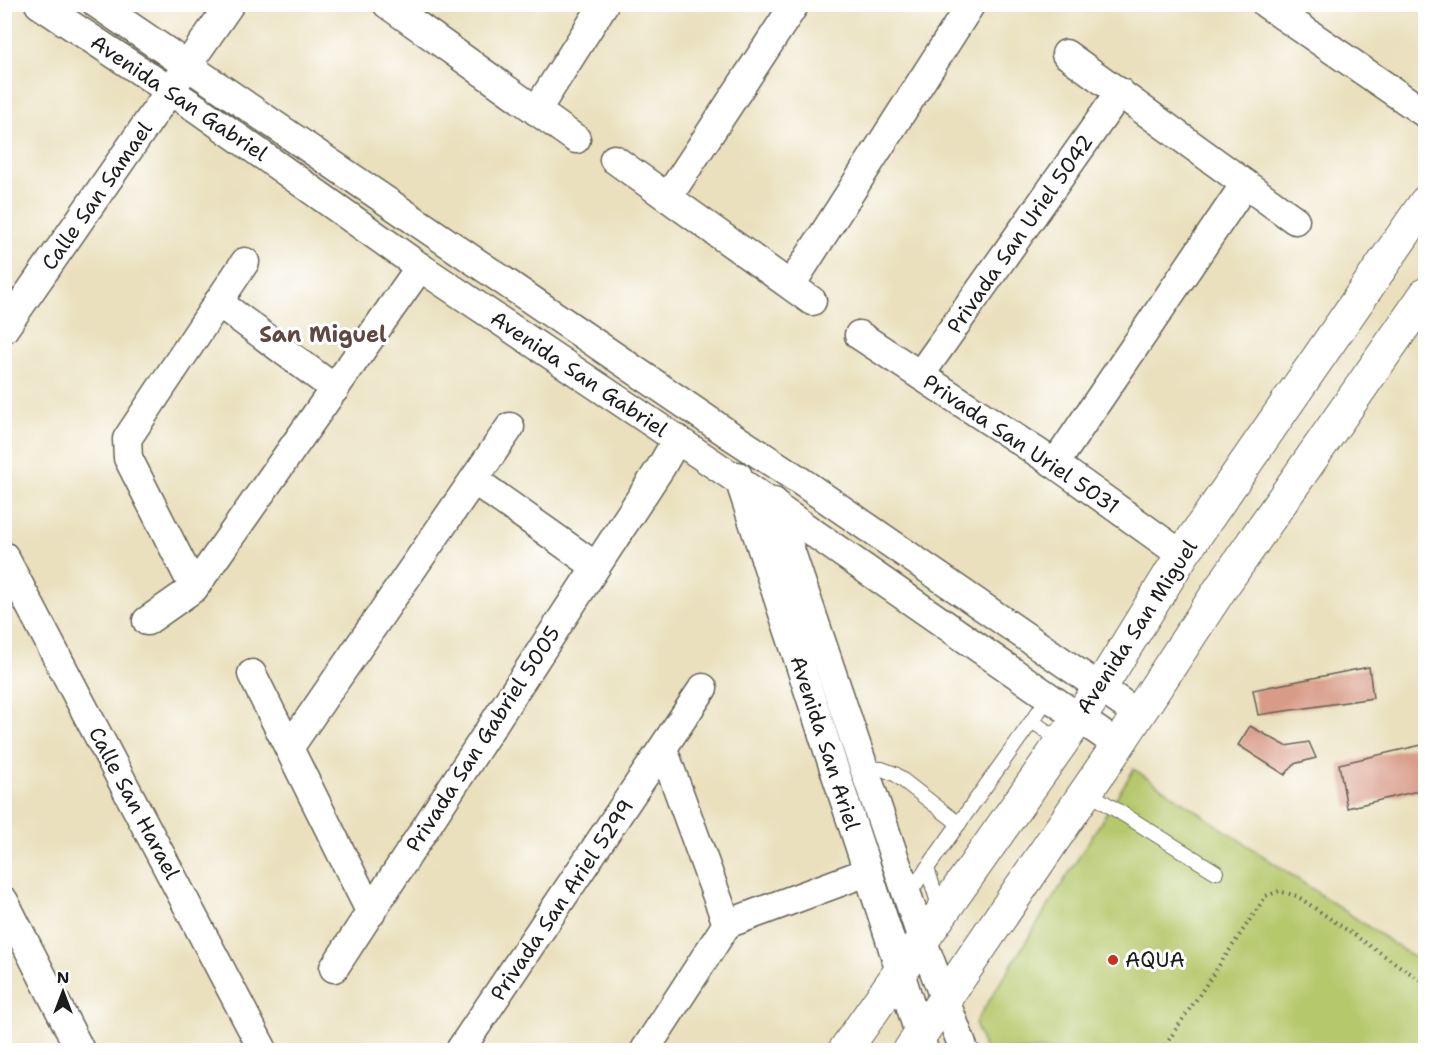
<svg xmlns="http://www.w3.org/2000/svg" width="1430" height="1055" font-family="'Shantell Sans',sans-serif">
  <style>
    .green { fill: #b6c86c; stroke: #697244; stroke-width: 1.5 }
    .building { fill: #d89b87 }
    .lines { fill: none; stroke-linecap: round; stroke-linejoin: round }
    .service-casing { stroke: #646154; stroke-width: 16 }
    .minor-casing { stroke: #646154; stroke-width: 31 }
    .secondary-casing { stroke: #646154; stroke-width: 35 }
    .path { stroke: #646154; stroke-width: 4; stroke-dasharray: 1.5 4.5; stroke-linecap: butt }
    .service { stroke: #fff; stroke-width: 14 }
    .minor { stroke: #fff; stroke-width: 28 }
    .secondary { stroke: #fff; stroke-width: 33 }
    .poi-dot { fill: #c8321e; stroke: #fff; stroke-width: 2 }
    .labels { text-anchor: middle; dominant-baseline: central; stroke-width: 6; stroke-linejoin: round; paint-order: stroke }
    .street-label { font-size: 21px; fill: #1c1c1c; stroke: #fff }
    .poi-label { font-size: 21px; fill: #1c1c1c; stroke: #fff; text-anchor: start }
    .neighbourhood-label { font-size: 22px; font-weight: bold; fill: #5e4841; stroke: #fff }
  </style>
  <rect width="100%" height="100%" fill="#fff"/>
  <filter id="ink" filterUnits="userSpaceOnUse"><feTurbulence type="fractalNoise" baseFrequency=".0167" numOctaves="2"/><feDisplacementMap in="SourceGraphic" scale="12" xChannelSelector="R" yChannelSelector="G"/><feConvolveMatrix kernelMatrix="1 2 1 2 8 2 1 2 1" color-interpolation-filters="sRGB"/></filter>
  <filter id="wash" filterUnits="userSpaceOnUse"><feTurbulence type="fractalNoise" baseFrequency=".008" numOctaves="4" result="noise"/><feDisplacementMap in="SourceGraphic" scale="24" xChannelSelector="R" yChannelSelector="G"/><feGaussianBlur stdDeviation="1.35" result="paint"/><feColorMatrix in="noise" values="0 0 0 0 0 0 0 0 0 0 0 0 0 0 0 0 0 1.4 0 .05"/><feComposite in="paint" operator="in"/></filter>
  <g filter="url(#wash)">
    <rect width="100%" height="100%" fill="#eae0bd"/>
    <path class="green" d="M1134 769 1425 965V1050H985L975 1023Z"/>
    <g id="blocks">
      <g class="building">
        <path d="M1369 667 1373 698 1258 715 1253 690Z"/>
        <path d="M1250 726 1286 746 1309 742 1316 758 1294 764 1285 775 1238 745Z"/>
        <path d="M1426 744V789L1347 808 1339 764Z"/>
      </g>
    </g>
  </g>
  <g filter="url(#ink)">
    <use href="#blocks" fill-opacity="0" stroke="#646154" stroke-width="1.5"/>
    <g class="lines">
      <g class="service-casing">
        <g id="service">
          <path d="M1032 721 1062 742"/>
          <path d="M864 768 882 769 895 774 959 824"/>
          <path d="M1086 791 1216 872"/>
          <path d="M927 868 940 909"/>
          <path d="M908 895 1049 697"/>
        </g>
      </g>
      <g class="minor-casing">
        <g id="minor">
          <path d="M39 4 199 110 420 267 739 481 1118 745"/>
          <path d="M97 4 730 435 796 478 1138 714"/>
          <path d="M387 4 576 139"/>
          <path d="M1266 4 1426 114"/>
          <path d="M1066 54 1295 220"/>
          <path d="M536 111 604 4"/>
          <path d="M614 159 812 301"/>
          <path d="M668 197 795 4"/>
          <path d="M791 285 971 4"/>
          <path d="M218 302 335 389"/>
          <path d="M4 329 230 4"/>
          <path d="M859 335 1055 464 1182 555"/>
          <path d="M920 375 1120 92"/>
          <path d="M1055 464 1245 184"/>
          <path d="M738 476 889 936 924 1050"/>
          <path d="M474 480 595 566"/>
          <path d="M774 502 923 942 964 1050"/>
          <path d="M4 556 263 1050"/>
          <path d="M194 588 128 458 127 439 245 262"/>
          <path d="M147 621 194 588 420 267"/>
          <path d="M252 674 371 913"/>
          <path d="M289 748 510 427"/>
          <path d="M663 749 727 924"/>
          <path d="M4 901 80 1050"/>
          <path d="M334 968 661 467 677 439"/>
          <path d="M460 1050 703 688"/>
          <path d="M645 1050 727 924 867 872"/>
        </g>
      </g>
      <g class="secondary-casing">
        <g id="secondary">
          <path d="M845 1050 1100 688 1182 555 1426 202"/>
          <path d="M910 1050 1118 745 1221 588 1426 294"/>
        </g>
      </g>
      <g class="path">
        <path d="M1078 1050H1081"/>
        <path d="M1162 1050 1266 896 1279 891 1297 896 1426 984"/>
      </g>
      <use href="#service" class="service"/>
      <use href="#minor" class="minor"/>
      <use href="#secondary" class="secondary"/>
    </g>
  </g>
  <circle class="poi-dot" cx="1113" cy="960" r="6"/>
  <g class="labels">
    <g class="street-label">
      <text transform="translate(179 98) rotate(34)">Avenida San Gabriel</text>
      <text transform="translate(97 196) rotate(-55)">Calle San Samael</text>
      <text transform="translate(1020 234) rotate(-55)">Privada San Uriel 5042</text>
      <text transform="translate(579 374) rotate(34)">Avenida San Gabriel</text>
      <text transform="translate(1021 444) rotate(34)">Privada San Uriel 5031</text>
      <text transform="translate(1137 627) rotate(-57)">Avenida San Miguel</text>
      <text transform="translate(483 739) rotate(-57)">Privada San Gabriel 5005</text>
      <text transform="translate(825 743) rotate(72)">Avenida San Ariel</text>
      <text transform="translate(134 803) rotate(62)">Calle San Harael</text>
      <text transform="translate(562 900) rotate(-56)">Privada San Ariel 5299</text>
    </g>
    <g class="poi-label">
      <text x="1125" y="960">AQUA</text>
    </g>
    <g class="neighbourhood-label">
      <text x="323" y="334">San Miguel</text>
    </g>
  </g>
  <rect width="1430" height="1055" fill="none" stroke="#fff" stroke-width="24"/>
  <g transform="translate(63 992)" stroke="#ffffff" stroke-width="4.5" paint-order="stroke">
  <path d="M0-4.5L10 22L0 15L-10 22Z" fill="#1c1c1c"/>
  <text y="-9" font-size="16" font-weight="bold" text-anchor="middle" fill="#1c1c1c">N</text>
  </g>
</svg>
